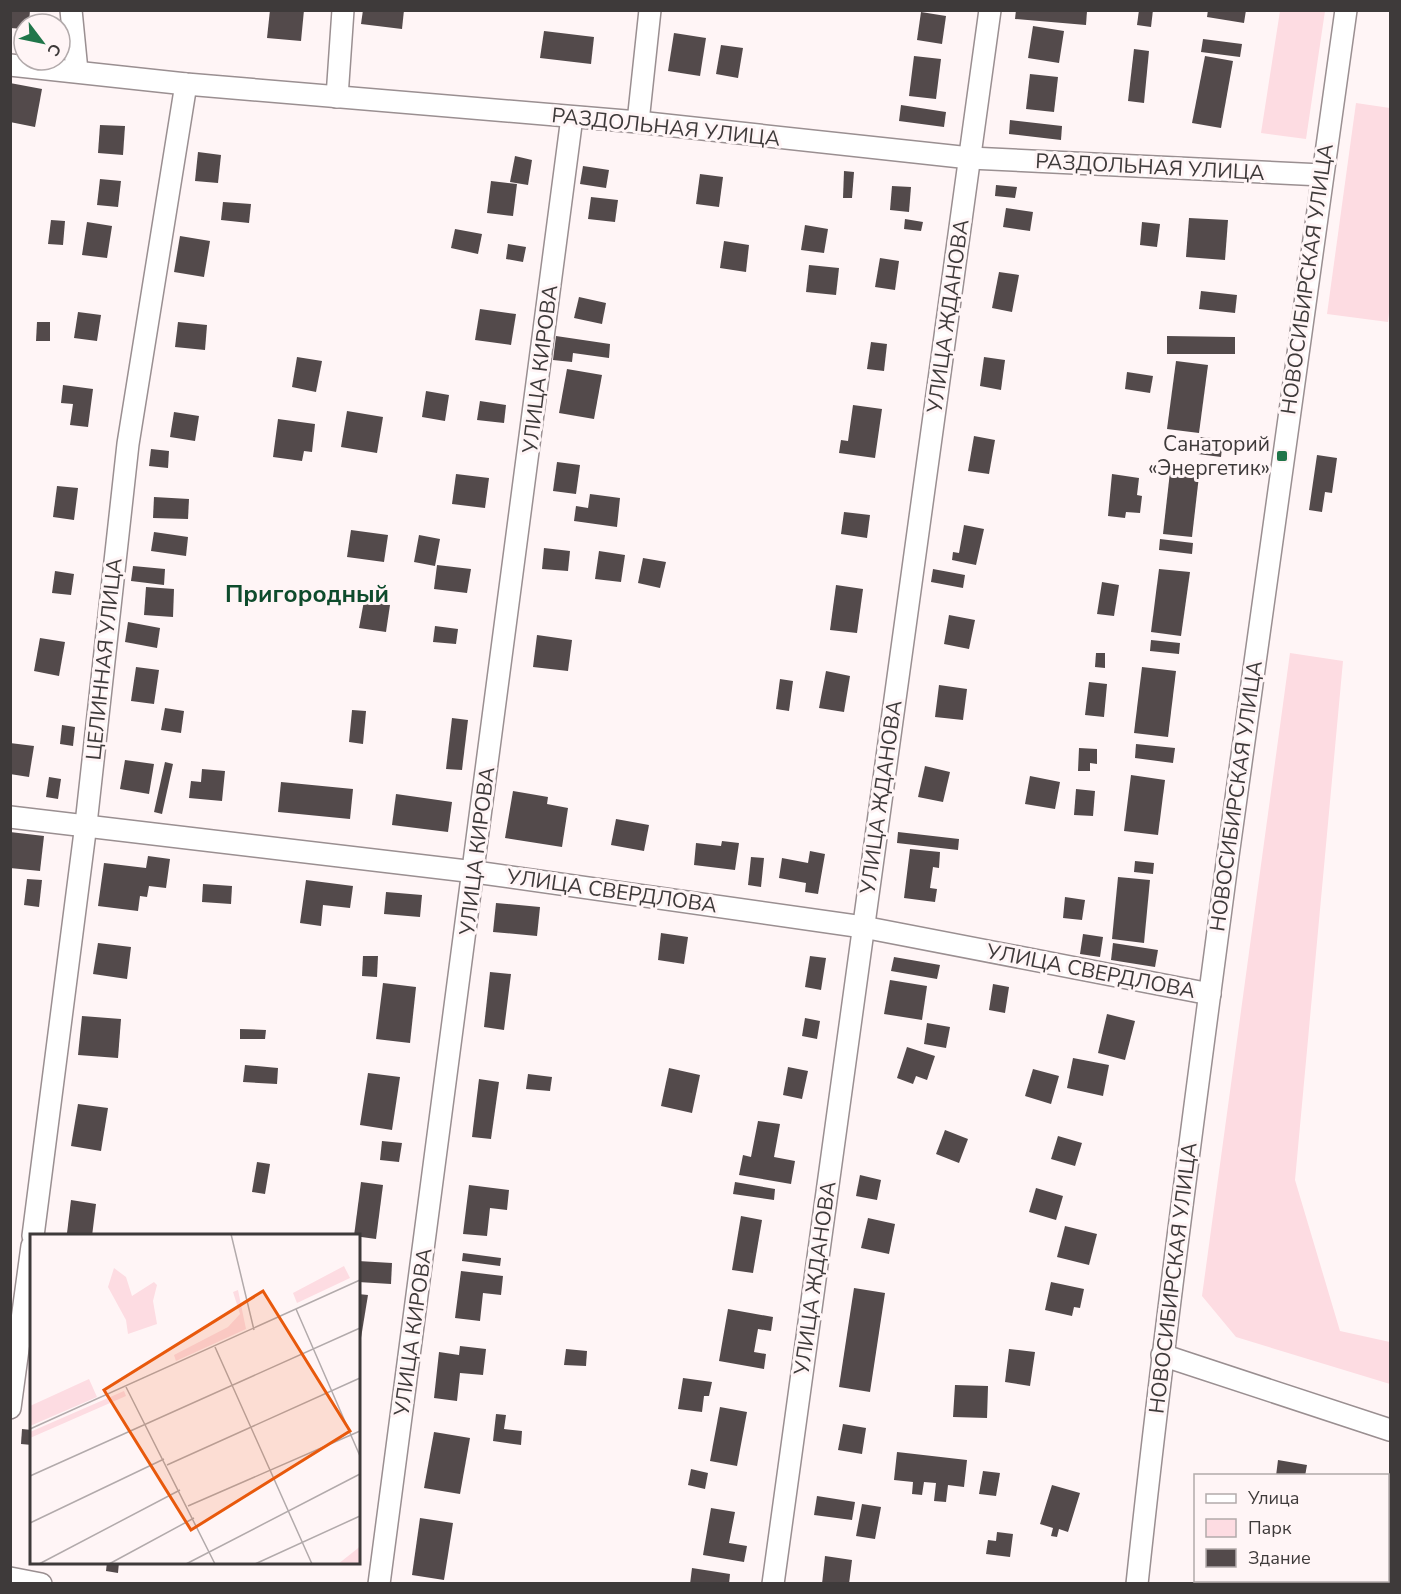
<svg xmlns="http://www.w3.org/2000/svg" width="1401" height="1594" font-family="'Nunito Sans',sans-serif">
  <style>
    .green { fill: #fddce2 }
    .building { fill: #534a4b }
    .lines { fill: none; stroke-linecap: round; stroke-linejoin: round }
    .minor-casing { stroke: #9a8f91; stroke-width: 24 }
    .minor { stroke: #fff; stroke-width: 21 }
    .poi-dot { fill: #20764a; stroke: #fff5f6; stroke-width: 2 }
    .labels { text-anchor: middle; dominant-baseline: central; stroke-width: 6; stroke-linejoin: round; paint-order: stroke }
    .street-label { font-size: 21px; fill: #3e3a3a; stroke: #fff5f6 }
    .poi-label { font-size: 21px; fill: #3e3a3a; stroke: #fff5f6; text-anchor: end }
    .quarter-label { font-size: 24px; font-weight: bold; fill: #0e4b2c; stroke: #fff5f6 }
    .inset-road { fill: none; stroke: #b2aaab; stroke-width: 1.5 }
    .view { fill: #e8590c; fill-opacity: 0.15; stroke: #e8590c; stroke-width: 3 }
    .inset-edge { fill: none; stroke: #3e3a3a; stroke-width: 3 }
  </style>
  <rect width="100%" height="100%" fill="#fff5f6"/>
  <g class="green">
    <path d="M1280 11H1325L1306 139 1261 133Z"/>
    <path d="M1356 103 1390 108V304L1388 322 1327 314Z"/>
    <path d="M1290 653 1343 661 1295 1180 1340 1331 1390 1342V1384L1236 1337 1202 1296Z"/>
  </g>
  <g class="building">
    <path d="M10 10H30L29 24H24V29L10 28Z"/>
    <path d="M270 10H304L301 41 267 38Z"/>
    <path d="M363 10H404L402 29 361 24Z"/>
    <path d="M1016 10 1087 11 1086 25 1015 19Z"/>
    <path d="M1139 10H1153L1151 27 1137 25Z"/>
    <path d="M1208 10H1246L1244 23 1207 17Z"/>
    <path d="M921 12 946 16 942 44 917 40Z"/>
    <path d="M1033 26 1064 31 1059 63 1028 58Z"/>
    <path d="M544 31 594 37 591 64 540 58Z"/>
    <path d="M674 33 706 38 700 76 668 71Z"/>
    <path d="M1203 39 1242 44 1240 57 1201 52Z"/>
    <path d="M721 45 743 48 738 78 716 74Z"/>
    <path d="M1134 49 1149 51 1144 103 1128 101Z"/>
    <path d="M914 56 941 59 936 99 909 96Z"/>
    <path d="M1205 56 1233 61 1221 128 1192 123Z"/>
    <path d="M1030 74 1058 77 1054 112 1026 109Z"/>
    <path d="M10 83 42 89 35 127 10 122Z"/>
    <path d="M901 105 946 112 944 127 899 121Z"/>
    <path d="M1010 120 1062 126 1061 140 1009 134Z"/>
    <path d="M100 125 125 126 123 155 98 153Z"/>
    <path d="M198 152 221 155 218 183 195 181Z"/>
    <path d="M515 156 532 160 528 185 510 182Z"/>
    <path d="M583 166 609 170 606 188 580 184Z"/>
    <path d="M844 171 854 172 852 198H843Z"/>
    <path d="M700 174 723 177 719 207 696 204Z"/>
    <path d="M100 179 121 181 118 207 97 205Z"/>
    <path d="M491 181 517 184 513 216 487 213Z"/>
    <path d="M996 185 1017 187 1015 198 995 196Z"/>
    <path d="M892 186 911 187 909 212 890 210Z"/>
    <path d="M591 197 618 200 615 222 588 219Z"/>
    <path d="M223 202 251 204 249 223 221 220Z"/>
    <path d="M1006 208 1033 212 1030 231 1003 227Z"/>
    <path d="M1189 218 1228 220 1225 260 1186 257Z"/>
    <path d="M905 219 923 222 921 231 904 229Z"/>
    <path d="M51 220 65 221 63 245 48 244Z"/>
    <path d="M87 222 112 226 107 258 82 255Z"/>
    <path d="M1142 222 1160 224 1157 247 1140 245Z"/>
    <path d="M805 225 828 229 824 253 801 250Z"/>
    <path d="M455 229 482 234 478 254 451 248Z"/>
    <path d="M180 236 210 241 204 277 174 272Z"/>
    <path d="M724 241 749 245 746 272 720 268Z"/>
    <path d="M508 244 526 247 523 262 506 259Z"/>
    <path d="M880 258 899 261 895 290 875 287Z"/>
    <path d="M809 265 839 268 836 295 806 292Z"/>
    <path d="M999 272 1019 275 1012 312 992 308Z"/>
    <path d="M1201 291 1237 295 1235 313 1199 309Z"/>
    <path d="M579 297 606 303 602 324 574 318Z"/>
    <path d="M480 309 516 314 511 345 475 340Z"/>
    <path d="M78 312 101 315 97 341 74 338Z"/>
    <path d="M37 322H50V341H36Z"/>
    <path d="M178 322 207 325 205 350 175 347Z"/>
    <path d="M556 336 610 344 609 358 573 353 572 362 553 360Z"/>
    <path d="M1167 336 1235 337V354H1167Z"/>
    <path d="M871 342 887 344 884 371 867 369Z"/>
    <path d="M297 357 322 361 316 392 292 387Z"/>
    <path d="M984 357 1005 360 1001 390 980 386Z"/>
    <path d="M1176 361 1208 365 1199 433 1167 429Z"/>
    <path d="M567 369 602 375 594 419 559 413Z"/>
    <path d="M1127 372 1153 376 1150 393 1125 389Z"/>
    <path d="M63 385 93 389 88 427 70 425 73 404 61 403Z"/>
    <path d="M426 391 449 395 445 421 422 417Z"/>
    <path d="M480 401 506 405 504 423 477 420Z"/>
    <path d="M853 405 882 409 875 458 839 453 841 440 848 441Z"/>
    <path d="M347 411 383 417 377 453 341 447Z"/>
    <path d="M174 412 199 416 195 441 170 437Z"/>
    <path d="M278 419 315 424 312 452 304 451 302 461 273 457Z"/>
    <path d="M974 436 995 440 989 474 968 471Z"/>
    <path d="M1200 437 1223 439 1221 457 1198 454Z"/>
    <path d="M151 449 169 451 168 468 149 466Z"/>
    <path d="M1317 455 1337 458 1332 493 1325 492 1322 512 1309 510Z"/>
    <path d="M557 462 580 465 576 494 553 491Z"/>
    <path d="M1171 463 1200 467 1192 537 1163 534Z"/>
    <path d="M456 474 489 478 485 508 452 504Z"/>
    <path d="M1112 474 1139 478 1137 495 1142 496 1140 513 1126 512 1125 518 1108 516Z"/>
    <path d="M57 486 78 488 74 520 53 517Z"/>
    <path d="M590 494 620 498 617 527 574 521 576 506 588 508Z"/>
    <path d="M154 497 189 499 188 519 153 518Z"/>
    <path d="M844 512 870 515 867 538 841 534Z"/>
    <path d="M964 525 984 529 976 565 952 560 953 552 959 553Z"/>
    <path d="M351 530 388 535 384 562 347 557Z"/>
    <path d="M154 532 188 537 186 556 151 551Z"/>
    <path d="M419 535 440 539 435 566 414 562Z"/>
    <path d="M1160 539 1193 543 1192 554 1159 550Z"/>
    <path d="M544 548 570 551 568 571 542 569Z"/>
    <path d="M599 551 625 555 621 582 595 579Z"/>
    <path d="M643 558 666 562 660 588 638 583Z"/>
    <path d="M437 565 471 569 467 593 434 589Z"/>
    <path d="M133 566 165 569 164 585 131 581Z"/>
    <path d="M933 569 965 575 963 588 931 582Z"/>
    <path d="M1159 569 1190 572 1181 636 1151 632Z"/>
    <path d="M55 571 74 574 71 595 52 593Z"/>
    <path d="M1102 582 1119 585 1114 616 1097 614Z"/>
    <path d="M836 585 863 589 857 633 830 630Z"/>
    <path d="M146 587 174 589 173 617 144 615Z"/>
    <path d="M364 601 390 605 386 632 359 628Z"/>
    <path d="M949 615 975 620 969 649 944 644Z"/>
    <path d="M128 622 160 628 157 648 125 642Z"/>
    <path d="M435 626 458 629 456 644 433 642Z"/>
    <path d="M537 635 572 640 568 671 533 667Z"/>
    <path d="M40 638 65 642 59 676 34 671Z"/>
    <path d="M1151 640 1180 643 1179 654 1150 651Z"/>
    <path d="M1096 653H1105V668L1095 667Z"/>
    <path d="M136 667 159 670 154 704 131 701Z"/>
    <path d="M1142 667 1176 671 1168 737 1134 733Z"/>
    <path d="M826 671 850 676 844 712 819 708Z"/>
    <path d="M780 679 793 681 789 711 776 709Z"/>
    <path d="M1089 682 1107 684 1104 717 1085 715Z"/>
    <path d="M939 685 967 689 963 720 935 717Z"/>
    <path d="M165 708 184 711 181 733 161 730Z"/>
    <path d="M352 710 366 711 363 744 349 742Z"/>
    <path d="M452 718 468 720 462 770 446 769Z"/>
    <path d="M62 725 75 727 73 746 60 744Z"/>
    <path d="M10 743 34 746 29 777 10 774Z"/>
    <path d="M1136 744 1175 748 1173 763 1135 758Z"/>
    <path d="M1079 748 1097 749V764L1090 763V771H1078Z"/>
    <path d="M125 760 154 764 149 794 120 789Z"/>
    <path d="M165 762 173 764 162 814 154 812Z"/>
    <path d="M925 766 950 772 943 802 918 797Z"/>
    <path d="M202 769 225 771 222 801 189 798 191 781 201 782Z"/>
    <path d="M1131 775 1165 780 1158 835 1124 831Z"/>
    <path d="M1030 776 1060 782 1055 809 1025 804Z"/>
    <path d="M49 777 61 779 58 799 46 797Z"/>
    <path d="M281 782 353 789 350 819 278 812Z"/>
    <path d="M1076 789 1095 791 1093 816 1074 815Z"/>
    <path d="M513 791 548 797 547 804 568 808 562 847 505 838Z"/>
    <path d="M396 794 452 802 448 832 392 825Z"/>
    <path d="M616 819 649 825 644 851 611 845Z"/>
    <path d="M10 832 44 836 40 871 10 868Z"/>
    <path d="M898 832 959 839 958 850 897 843Z"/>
    <path d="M722 841 739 843 735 870 694 865 696 843 721 846Z"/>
    <path d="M910 849 940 852 939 868 933 867 930 888 937 889 935 902 904 898Z"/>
    <path d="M810 851 825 854 818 894 805 892 806 883 779 878 782 858 808 863Z"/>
    <path d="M148 856 170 859 166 888 149 886 147 897 140 896 138 911 98 906 104 863 146 868Z"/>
    <path d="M751 857 764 858 761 887 748 885Z"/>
    <path d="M1135 861 1154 863 1153 874 1134 872Z"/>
    <path d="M1118 877 1150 880 1144 943 1112 939Z"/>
    <path d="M27 879 42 880 39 907 24 905Z"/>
    <path d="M306 880 353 886 350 908 323 905 321 926 300 923Z"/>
    <path d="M203 884 232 886 231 904 202 902Z"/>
    <path d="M386 892 422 895 420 917 384 914Z"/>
    <path d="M1065 897 1085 900 1082 920 1063 918Z"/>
    <path d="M496 903 540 907 537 936 493 932Z"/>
    <path d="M661 933 688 937 684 964 658 960Z"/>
    <path d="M1083 934 1103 937 1100 957 1080 954Z"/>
    <path d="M98 943 131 947 127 979 93 974Z"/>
    <path d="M1113 943 1158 950 1155 967 1111 960Z"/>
    <path d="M363 956H378L377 977 362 976Z"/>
    <path d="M810 956 826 958 821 990 805 987Z"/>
    <path d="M894 957 940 965 937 979 891 971Z"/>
    <path d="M490 972 511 974 504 1030 484 1027Z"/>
    <path d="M890 980 927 986 922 1020 884 1014Z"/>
    <path d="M383 983 416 987 410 1043 376 1039Z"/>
    <path d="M993 984 1009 987 1005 1013 989 1010Z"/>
    <path d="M1107 1014 1135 1021 1125 1060 1098 1053Z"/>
    <path d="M82 1016 121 1019 118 1058 78 1055Z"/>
    <path d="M805 1018 820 1021 817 1039 802 1036Z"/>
    <path d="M927 1023 950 1027 946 1048 924 1044Z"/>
    <path d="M240 1029 266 1030 265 1039H240Z"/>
    <path d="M907 1047 935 1056 927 1080 916 1076 913 1084 897 1078Z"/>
    <path d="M1073 1058 1109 1065 1103 1096 1067 1088Z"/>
    <path d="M245 1065 278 1068 277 1084 243 1082Z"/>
    <path d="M788 1067 808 1071 802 1099 783 1095Z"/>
    <path d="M669 1068 700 1075 692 1113 661 1106Z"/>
    <path d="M1033 1069 1059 1076 1051 1104 1025 1096Z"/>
    <path d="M368 1073 400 1077 392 1130 360 1125Z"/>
    <path d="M528 1074 552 1077 550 1091 526 1089Z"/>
    <path d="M479 1079 499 1082 491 1139 472 1137Z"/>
    <path d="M78 1104 108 1108 101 1151 71 1146Z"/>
    <path d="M758 1121 780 1124 774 1157 795 1161 791 1184 739 1175 743 1155 751 1157Z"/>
    <path d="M945 1130 968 1139 959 1163 936 1154Z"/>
    <path d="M1058 1136 1082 1143 1075 1166 1051 1159Z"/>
    <path d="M382 1141 402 1143 399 1162 380 1160Z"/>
    <path d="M257 1162 270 1164 265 1194 252 1192Z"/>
    <path d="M860 1175 881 1180 877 1200 856 1196Z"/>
    <path d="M361 1182 383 1185 376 1239 354 1236Z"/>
    <path d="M735 1182 775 1189 774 1200 733 1194Z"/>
    <path d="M469 1185 509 1190 507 1210 490 1208 487 1236 463 1234Z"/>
    <path d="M1036 1188 1063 1196 1056 1220 1029 1212Z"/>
    <path d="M71 1200 96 1204 92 1236 67 1233Z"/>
    <path d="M741 1216 762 1220 753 1273 732 1270Z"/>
    <path d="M868 1218 895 1224 889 1254 861 1248Z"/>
    <path d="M1065 1226 1097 1234 1089 1265 1057 1257Z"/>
    <path d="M463 1253 501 1258 500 1266 462 1261Z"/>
    <path d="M358 1261 392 1263 391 1284 358 1282Z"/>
    <path d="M461 1271 503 1276 501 1295 483 1293 480 1321 455 1318Z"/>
    <path d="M1051 1282 1084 1289 1080 1308 1074 1307 1072 1316 1045 1310Z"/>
    <path d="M854 1288 885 1293 870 1392 839 1387Z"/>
    <path d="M358 1294 368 1295 360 1344H358Z"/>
    <path d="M728 1309 773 1317 771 1331 758 1329 754 1352 766 1354 764 1369 719 1361Z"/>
    <path d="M460 1346 486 1349 483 1375 460 1373 457 1401 434 1398 439 1352 459 1355Z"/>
    <path d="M566 1349 587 1351 586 1366 564 1365Z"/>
    <path d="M1009 1349 1035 1352 1030 1386 1005 1382Z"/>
    <path d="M683 1378 712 1382 709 1396H704L702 1412 678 1409Z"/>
    <path d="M955 1385 988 1386 987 1418 953 1417Z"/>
    <path d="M720 1407 747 1412 737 1466 710 1461Z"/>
    <path d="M496 1414 506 1415 504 1429 522 1431 521 1445 493 1441Z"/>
    <path d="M843 1424 866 1428 862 1454 838 1450Z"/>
    <path d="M22 1429 32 1430V1445L21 1444Z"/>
    <path d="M434 1432 470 1438 460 1494 424 1488Z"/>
    <path d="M897 1452 967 1460 964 1487 948 1485 946 1502 934 1501 936 1483 924 1482 922 1495 912 1494 913 1482 894 1480Z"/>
    <path d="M1278 1460 1307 1465 1305 1476H1276Z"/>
    <path d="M691 1469 708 1473 705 1489 688 1485Z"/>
    <path d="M983 1471 1000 1473 996 1496 979 1494Z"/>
    <path d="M1052 1485 1080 1493 1068 1532 1059 1529 1057 1537 1051 1536 1053 1528 1040 1524Z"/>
    <path d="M817 1496 855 1502 852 1520 814 1515Z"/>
    <path d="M862 1504 881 1507 875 1539 856 1536Z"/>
    <path d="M711 1508 735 1512 729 1543 747 1546 744 1562 703 1555Z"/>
    <path d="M420 1518 453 1523 444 1580 412 1575Z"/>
    <path d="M997 1532 1013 1534 1010 1557 986 1554 988 1540 996 1541Z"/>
    <path d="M825 1556 852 1560 849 1584H822Z"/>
    <path d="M107 1562H119L118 1573 106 1571Z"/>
    <path d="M1388 1565 1390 1566V1584H1383L1384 1580H1388Z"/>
    <path d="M692 1568 730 1574 729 1584H690Z"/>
    <path d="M1261 1580H1293V1584H1260Z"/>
  </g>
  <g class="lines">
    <g class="minor-casing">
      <g id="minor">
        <path d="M71 10 77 71"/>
        <path d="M10 65 186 84 638 122 970 158 1322 175"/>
        <path d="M337 97 343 10"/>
        <path d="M638 122 650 10"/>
        <path d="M10 817 475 872 863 927 1210 994"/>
        <path d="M33 1236 86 824 128 444 186 84"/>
        <path d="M1162 1355 1390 1430"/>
        <path d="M10 1408 32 1246"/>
        <path d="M10 1578 41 1584"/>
        <path d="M379 1584 572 117"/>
        <path d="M773 1584 990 10"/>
        <path d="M1137 1584C1163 1340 1196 1098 1228 856 1266 574 1304 292 1346 10"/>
      </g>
    </g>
    <use href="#minor" class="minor"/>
  </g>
  <rect class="poi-dot" x="1276" y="450" width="12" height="12" rx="3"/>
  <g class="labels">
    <g class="street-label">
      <text transform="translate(666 127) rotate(6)">РАЗДОЛЬНАЯ УЛИЦА</text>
      <text transform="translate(1150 167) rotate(3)">РАЗДОЛЬНАЯ УЛИЦА</text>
      <text transform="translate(1307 279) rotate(-82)">НОВОСИБИРСКАЯ УЛИЦА</text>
      <text transform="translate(948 316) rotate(-82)">УЛИЦА ЖДАНОВА</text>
      <text transform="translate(540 369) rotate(-83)">УЛИЦА КИРОВА</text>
      <text transform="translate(104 659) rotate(-84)">ЦЕЛИННАЯ УЛИЦА</text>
      <text transform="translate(1236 796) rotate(-82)">НОВОСИБИРСКАЯ УЛИЦА</text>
      <text transform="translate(881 797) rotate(-82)">УЛИЦА ЖДАНОВА</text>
      <text transform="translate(477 851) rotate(-83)">УЛИЦА КИРОВА</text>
      <text transform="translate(612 891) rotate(8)">УЛИЦА СВЕРДЛОВА</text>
      <text transform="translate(1091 971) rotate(11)">УЛИЦА СВЕРДЛОВА</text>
      <text transform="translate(815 1278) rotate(-82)">УЛИЦА ЖДАНОВА</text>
      <text transform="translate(1173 1278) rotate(-83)">НОВОСИБИРСКАЯ УЛИЦА</text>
      <text transform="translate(413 1332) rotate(-82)">УЛИЦА КИРОВА</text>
    </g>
    <g class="poi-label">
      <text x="1270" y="444">Санаторий<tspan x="1270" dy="24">«Энергетик»</tspan></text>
    </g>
    <g class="quarter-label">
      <text x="307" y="594">Пригородный</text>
    </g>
  </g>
  <g transform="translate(30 1234)">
    <rect width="330" height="330" fill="#fff5f6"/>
    <path d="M314 32 320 44 267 69 263 59ZM84 34 96 43 102 62 124 48 127 51 123 67 127 90 98 100 96 86 78 53ZM208 56 216 95 146 127 144 121 198 93 210 80 203 58ZM59 145 67 163 0 192V172ZM94 157 96 162 0 204V198ZM330 312V330H308L327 315Z" fill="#fddce2"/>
    <path class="inset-road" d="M201 0 224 96M266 75 330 222M185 113 282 330M96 153 185 330M0 195 330 46M137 231 330 144M0 242 330 94M158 272 330 197M0 289 134 225M9 330 150 256M79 330 164 284M156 330 330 240M225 330 330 282"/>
    <path class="view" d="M233 57 320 197 161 296 74 156Z"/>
    <rect width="330" height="330" class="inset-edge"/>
  </g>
  <rect width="1401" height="1594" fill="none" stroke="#3e3a3a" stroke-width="24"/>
  <rect x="1194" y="1474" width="195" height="108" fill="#fff5f6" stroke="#b2aaab" stroke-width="1.5"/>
  <rect x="1206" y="1494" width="30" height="9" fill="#ffffff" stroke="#b2aaab" stroke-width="1.5"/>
  <text x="1248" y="1504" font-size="18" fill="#3e3a3a">Улица</text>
  <rect x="1206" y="1519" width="30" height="18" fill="#fddce2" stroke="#b2aaab" stroke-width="1.5"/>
  <text x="1248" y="1534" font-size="18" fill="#3e3a3a">Парк</text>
  <rect x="1206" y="1549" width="30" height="18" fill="#534a4b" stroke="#b2aaab" stroke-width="1.5"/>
  <text x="1248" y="1564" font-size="18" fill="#3e3a3a">Здание</text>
  <g transform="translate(42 42) rotate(122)"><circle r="28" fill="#fff5f6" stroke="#b2aaab" stroke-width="1.5"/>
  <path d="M0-4.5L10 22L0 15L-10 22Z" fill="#20764a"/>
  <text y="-9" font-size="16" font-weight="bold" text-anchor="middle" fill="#3e3a3a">С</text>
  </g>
</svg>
